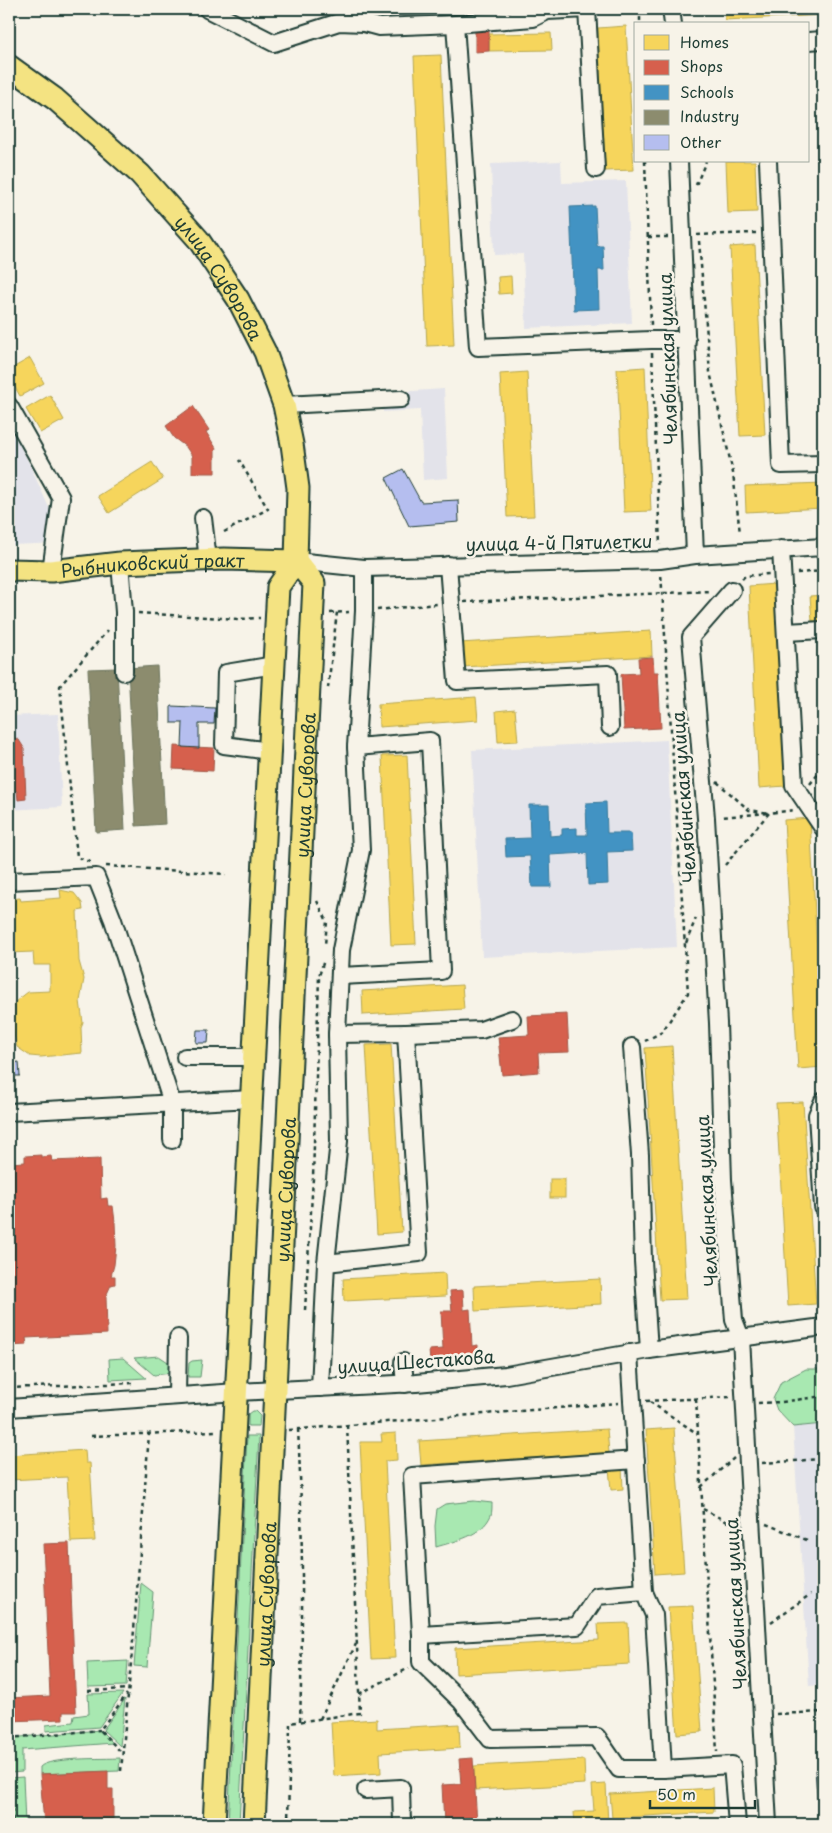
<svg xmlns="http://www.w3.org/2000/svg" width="832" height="1833" font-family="'Playpen Sans',sans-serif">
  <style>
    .built { fill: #e3e3ea }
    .green { fill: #a8e8b1; stroke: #649272 }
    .homes { fill: #f6d55c; stroke: #b6a750 }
    .shops { fill: #d6604d; stroke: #9f5646 }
    .schools { fill: #4393c3; stroke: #387998 }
    .industry { fill: #8c8c6e; stroke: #6b745d }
    .building { fill: #b5beef; stroke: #1f3d34 }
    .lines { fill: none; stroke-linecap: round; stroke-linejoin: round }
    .minor-casing { stroke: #1f3d34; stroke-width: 20 }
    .major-casing { stroke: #1f3d34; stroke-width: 25 }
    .path { stroke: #1f3d34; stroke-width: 2.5; stroke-dasharray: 4 4; stroke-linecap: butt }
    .minor { stroke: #f7f3e8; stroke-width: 16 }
    .major { stroke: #f4e382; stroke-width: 21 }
    .labels { text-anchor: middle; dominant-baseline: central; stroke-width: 5; stroke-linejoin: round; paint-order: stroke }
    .street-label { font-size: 18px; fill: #1f3d34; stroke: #f7f3e8 }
  </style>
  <rect width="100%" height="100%" fill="#f7f3e8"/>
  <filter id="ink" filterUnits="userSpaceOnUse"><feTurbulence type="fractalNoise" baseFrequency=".02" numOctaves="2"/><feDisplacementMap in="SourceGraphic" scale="10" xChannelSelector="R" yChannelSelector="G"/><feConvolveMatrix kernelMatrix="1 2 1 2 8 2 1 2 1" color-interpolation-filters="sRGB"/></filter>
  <g filter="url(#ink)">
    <g class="built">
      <path d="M561 161 562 183 626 181 632 323 526 328 523 254 494 255 491 164Z"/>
      <path d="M444 389 448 478 423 480 420 410 383 412 382 393Z"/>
      <path d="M9 426 28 461 65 543 9 545Z"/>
      <path d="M58 714 62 807 9 810V716Z"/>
      <path d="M667 740 677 947 482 957 472 750Z"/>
      <path d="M823 1424V1685L809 1686 793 1427Z"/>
    </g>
    <g class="green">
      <path d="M159 1356 168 1362 172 1373 154 1375 134 1358Z"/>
      <path d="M123 1358 146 1378 110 1380 109 1359Z"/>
      <path d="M202 1360 200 1377H188L189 1363 192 1361Z"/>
      <path d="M806 1369H823V1424L793 1427 777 1410 773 1399 781 1382Z"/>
      <path d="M252 1411H255L260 1416 259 1426H248V1414Z"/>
      <path d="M247 1436H259L239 1824H228Z"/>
      <path d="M474 1501 492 1503C492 1506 492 1512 491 1515 482 1536 456 1541 436 1547L435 1526 437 1509 445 1504Z"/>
      <path d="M141 1583 153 1592 147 1667 134 1666Z"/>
      <path d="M128 1661 126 1686 88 1687 87 1663Z"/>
      <path d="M123 1693 99 1727 46 1731V1725L73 1722 74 1716 89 1714 88 1694Z"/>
      <path d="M125 1699 120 1746 103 1730Z"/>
      <path d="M100 1730 113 1743 22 1750V1772L10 1773 9 1738Z"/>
      <path d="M120 1758 119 1771 40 1774V1767C49 1757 104 1759 120 1758Z"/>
      <path d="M23 1777 25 1824H13L10 1778Z"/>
    </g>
    <g class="homes">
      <path d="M725 9H823V15L725 20Z"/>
      <path d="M626 26 634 170 605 171 598 28Z"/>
      <path d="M551 33 552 50 489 51V34Z"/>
      <path d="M441 55 454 345 427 346 414 56Z"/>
      <path d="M726 161H755L757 212 728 213Z"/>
      <path d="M755 245 765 435 740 436 730 247Z"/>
      <path d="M511 276 512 293 499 294 498 277Z"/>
      <path d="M30 358 44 383 20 396 9 377V370Z"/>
      <path d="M645 367 651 511 624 512 617 369Z"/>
      <path d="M527 372 534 516 507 517 500 374Z"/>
      <path d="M50 395 64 420 40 433 26 409Z"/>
      <path d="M152 462 163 479 109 513 98 496Z"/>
      <path d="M823 483V508L746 512 745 486Z"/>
      <path d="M775 584 785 786 759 788 749 586Z"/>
      <path d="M823 595V620L812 621 810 596Z"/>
      <path d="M651 631 652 656 462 667 460 643Z"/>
      <path d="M476 697 478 720 379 727 378 704Z"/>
      <path d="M515 709 518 741 498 742 496 711Z"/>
      <path d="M407 755 416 944 391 945 382 756Z"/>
      <path d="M810 818 823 1067 798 1069 784 820Z"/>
      <path d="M60 890 74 893 82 903 83 910 77 911 79 961 84 979 80 1001 83 1023 81 1028 82 1053 41 1057 30 1056 17 1047 12 1026 15 1012V1002L28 992 50 991V965H34L33 952 9 953V899L20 898 21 901 61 898Z"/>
      <path d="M462 985 464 1009 363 1015 362 991Z"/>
      <path d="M391 1044 402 1232 377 1234 366 1045Z"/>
      <path d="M672 1046 687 1299 660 1300 645 1048Z"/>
      <path d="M803 1102 816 1304 788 1306 776 1103Z"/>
      <rect x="550" y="1179" width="15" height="19"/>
      <path d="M445 1273 446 1296 344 1301 343 1279Z"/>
      <path d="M600 1279 601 1304 475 1311 474 1286Z"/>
      <path d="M674 1428 684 1572 655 1574 646 1430Z"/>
      <path d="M607 1429 609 1453 421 1465 419 1441Z"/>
      <path d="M396 1433 397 1460 385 1461 395 1658 371 1659 360 1442H382L381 1434Z"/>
      <path d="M85 1450 86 1463H90L95 1541 71 1542 67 1477 9 1480V1455Z"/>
      <path d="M622 1467 623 1489 611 1490 609 1468Z"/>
      <path d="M693 1606 702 1732 677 1734 668 1607Z"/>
      <path d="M628 1623 630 1664 456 1674 455 1648 599 1640 598 1624Z"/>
      <path d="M377 1719V1729L459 1724 460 1748 380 1753 381 1773 334 1776 331 1722Z"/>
      <path d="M584 1760 585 1784 475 1790 474 1766Z"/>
      <path d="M606 1784 608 1824H575L574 1812 594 1811 592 1785Z"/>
      <path d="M713 1788 714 1812 612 1818 610 1794Z"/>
      <path d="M373 1822V1824H351V1823Z"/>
    </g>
    <g class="shops">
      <path d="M475 26H489V51L475 52Z"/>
      <path d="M193 406 209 430 206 432 216 448 215 450V473H192V456L186 447 174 438 166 426Z"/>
      <path d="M653 657 654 672H658L661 728 624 730 621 674 639 673 638 658Z"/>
      <path d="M9 735 19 740 24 748 26 799 18 800 17 791H9Z"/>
      <path d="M174 746 214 748 213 771 173 769Z"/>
      <path d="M567 1014 569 1052 538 1053 539 1072 502 1075 498 1037 529 1035 528 1016Z"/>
      <path d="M41 1155V1157L51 1156 52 1161 100 1159 101 1199 107 1198 108 1206H113L115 1222 116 1246 114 1265 111 1276H115V1284L111 1285 106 1296 107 1334 26 1338 27 1345 9 1346V1163L25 1162V1156Z"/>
      <path d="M463 1290 464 1310 470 1309 472 1346 478 1345V1359L430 1362 429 1350 443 1349 441 1311H452L450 1291Z"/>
      <path d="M69 1543 76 1712H63V1719L9 1721V1698L50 1696 43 1544Z"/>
      <path d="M473 1758 477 1824H444L442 1785 461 1784 459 1759Z"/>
      <path d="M108 1771V1789H113V1824H44L40 1774Z"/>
    </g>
    <g class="schools">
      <path d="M595 206 597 246H603L604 270H598L599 309 574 310 570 207Z"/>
      <path d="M606 802 607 833H631L632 851 607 852 608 884 588 885 587 853 550 855 551 887H532L530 856 506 857 505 839 530 838 529 805H549L550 836 562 835V829L577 828V835H587L586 803Z"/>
    </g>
    <g class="industry">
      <path d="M157 666 165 824 136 826 128 668Z"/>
      <path d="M117 668 125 830 96 832 88 669Z"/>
    </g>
    <g class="building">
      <path d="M403 469 421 502 458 500 459 522 409 526 386 478Z"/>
      <path d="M171 706 215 708 214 724H199V748L182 747 183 723H171Z"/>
      <path d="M197 1030H209L208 1043H196Z"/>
      <path d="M19 1062 20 1076H12L11 1063Z"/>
      <path d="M823 1769V1807L818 1808 815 1770Z"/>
    </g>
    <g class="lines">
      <g class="minor-casing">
        <g id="minor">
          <path d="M207 9 274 43 339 22 364 23 379 27 455 24 533 18 547 11 588 9"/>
          <path d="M587 9 596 169"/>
          <path d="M671 9 673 24"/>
          <path d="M455 24 478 347 651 340H687"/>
          <path d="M808 41 823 40"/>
          <path d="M679 161 695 555"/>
          <path d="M768 161 781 465 823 464"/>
          <path d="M284 405 401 399"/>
          <path d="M9 406 61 498 51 571"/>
          <path d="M203 518 208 560"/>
          <path d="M781 549 794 785 823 828"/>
          <path d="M296 561 364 568 660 560 695 555 823 547"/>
          <path d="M120 563 124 612V672"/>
          <path d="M448 565 457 681 608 674 610 727"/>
          <path d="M732 590 691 637 706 818 718 1023 723 1180 734 1320 741 1338 768 1824"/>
          <path d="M786 632 823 630"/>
          <path d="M270 751 224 745 226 673 274 665"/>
          <path d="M9 881 96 877 113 920 172 1103V1140"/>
          <path d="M340 976 441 971 430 741 356 747"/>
          <path d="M406 1033 481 1030 512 1019"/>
          <path d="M632 1047 640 1155 643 1261 649 1350"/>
          <path d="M185 1057H253"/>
          <path d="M823 1101 817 1115 823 1207"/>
          <path d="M9 1112 252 1099"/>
          <path d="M326 1263 419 1253 406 1033 337 1034"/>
          <path d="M629 1353 644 1592 654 1615 663 1769"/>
          <path d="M403 1362 405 1384"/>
          <path d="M320 1388 326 1263 339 1141 337 1034 341 950 361 850 356 747 364 611V568"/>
          <path d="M177 1396 178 1338"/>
          <path d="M9 1408 237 1392 416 1383 506 1375 649 1350 823 1327"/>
          <path d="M636 1460 412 1476 421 1635V1662L461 1701 490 1739 597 1737 619 1769H663L732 1765 737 1824"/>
          <path d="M421 1635 577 1626 597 1596 644 1592"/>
          <path d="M366 1790 401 1788 402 1824"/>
        </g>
      </g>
      <g class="major-casing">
        <g id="major">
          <path id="s1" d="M9 66 55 99 140 174 198 239 238 299 265 352 284 405 292 444 298 488 296 561 278 587 214 1824"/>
          <path id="s2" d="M9 570 51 571 120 563 224 559 296 561"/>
          <path id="s3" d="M254 1824 314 583 296 561"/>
        </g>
      </g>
      <g class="path">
        <path d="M640 9V24"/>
        <path d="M645 161 651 325"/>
        <path d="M696 185 706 161"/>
        <path d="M697 235 756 233"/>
        <path d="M648 237H669"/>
        <path d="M699 241 710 372 733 473 740 533"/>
        <path d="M652 353 660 545"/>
        <path d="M224 532 268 509 239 460"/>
        <path d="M797 573 823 571"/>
        <path d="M742 579 745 576 769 574"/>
        <path d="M464 602 711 591"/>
        <path d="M377 610 437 604"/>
        <path d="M138 613 238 619 260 618"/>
        <path d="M330 613 349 612"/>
        <path d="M328 688 337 612"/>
        <path d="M717 782 749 810 769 813 721 817"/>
        <path d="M810 784 823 768"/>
        <path d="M90 862 77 857 60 686 108 630"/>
        <path d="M725 865 769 813 795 810"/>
        <path d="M106 866 226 874"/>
        <path d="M317 901 327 921 325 945"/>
        <path d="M686 943 696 918"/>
        <path d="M645 1041 662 1032 688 993 661 573"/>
        <path d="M305 1310 313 1178 319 976 324 960"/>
        <path d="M9 1388 132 1383"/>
        <path d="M696 1399 717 1752"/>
        <path d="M646 1401 730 1397"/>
        <path d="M650 1402 698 1434"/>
        <path d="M758 1403 782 1402 823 1396"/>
        <path d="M298 1429C303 1527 303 1624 300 1722"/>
        <path d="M289 1430 618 1403"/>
        <path d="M91 1436 216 1431"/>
        <path d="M820 1459 823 1530"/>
        <path d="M762 1463 823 1459"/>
        <path d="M701 1487 734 1458"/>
        <path d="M703 1509 737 1527"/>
        <path d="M766 1524 807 1540"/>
        <path d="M771 1622 811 1594"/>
        <path d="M88 1691 128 1689"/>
        <path d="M359 1694 409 1668"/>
        <path d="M776 1714 823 1712"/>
        <path d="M320 1719 356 1644"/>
        <path d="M9 1738 100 1730"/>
        <path d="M120 1751 100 1730 127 1694"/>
        <path d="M9 1761 13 1824"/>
        <path d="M121 1771 134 1630 149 1434"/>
        <path d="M288 1824 290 1723 360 1713 347 1425"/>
      </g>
      <use href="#minor" class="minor"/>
      <use href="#major" class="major"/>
    </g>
  </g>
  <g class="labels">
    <g class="street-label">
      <text stroke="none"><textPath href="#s1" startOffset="301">улица Суворова</textPath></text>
      <text transform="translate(667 359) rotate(-92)">Челябинская улица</text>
      <text transform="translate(559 542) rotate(-1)">улица 4-й Пятилетки</text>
      <text stroke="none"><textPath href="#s2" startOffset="144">Рыбниковский тракт</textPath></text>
      <text stroke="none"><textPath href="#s3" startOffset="1040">улица Суворова</textPath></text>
      <text transform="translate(683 797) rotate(-94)">Челябинская улица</text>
      <text stroke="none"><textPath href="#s3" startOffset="635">улица Суворова</textPath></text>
      <text transform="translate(706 1201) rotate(-93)">Челябинская улица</text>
      <text transform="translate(416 1361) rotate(-4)">улица Шестакова</text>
      <text stroke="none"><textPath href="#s3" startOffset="230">улица Суворова</textPath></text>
      <text transform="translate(735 1604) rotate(-93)">Челябинская улица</text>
    </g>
  </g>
  <rect width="832" height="1833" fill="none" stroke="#f7f3e8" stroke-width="30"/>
  <rect x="15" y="15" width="802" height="1803" fill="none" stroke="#1f3d34" stroke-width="2" filter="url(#ink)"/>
  <rect x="634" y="22" width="175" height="140" fill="#f7f3e8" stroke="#a1aaa0"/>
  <rect x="644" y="35" width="25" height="15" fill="#f6d55c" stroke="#a1aaa0"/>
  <text x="680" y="48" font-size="15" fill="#1f3d34">Homes</text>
  <rect x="644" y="60" width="25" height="15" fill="#d6604d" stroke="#a1aaa0"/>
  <text x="680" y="72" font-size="15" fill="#1f3d34">Shops</text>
  <rect x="644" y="85" width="25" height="15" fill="#4393c3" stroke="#a1aaa0"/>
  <text x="680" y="98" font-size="15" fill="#1f3d34">Schools</text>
  <rect x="644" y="110" width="25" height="15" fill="#8c8c6e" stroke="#a1aaa0"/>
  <text x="680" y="122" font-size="15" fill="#1f3d34">Industry</text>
  <rect x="644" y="135" width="25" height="15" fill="#b5beef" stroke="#a1aaa0"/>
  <text x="680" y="148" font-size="15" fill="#1f3d34">Other</text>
  <path d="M650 1800v8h105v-8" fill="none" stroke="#1f3d34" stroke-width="2.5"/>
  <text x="657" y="1800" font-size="15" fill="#1f3d34" stroke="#f7f3e8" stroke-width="4" paint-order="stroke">50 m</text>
</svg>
